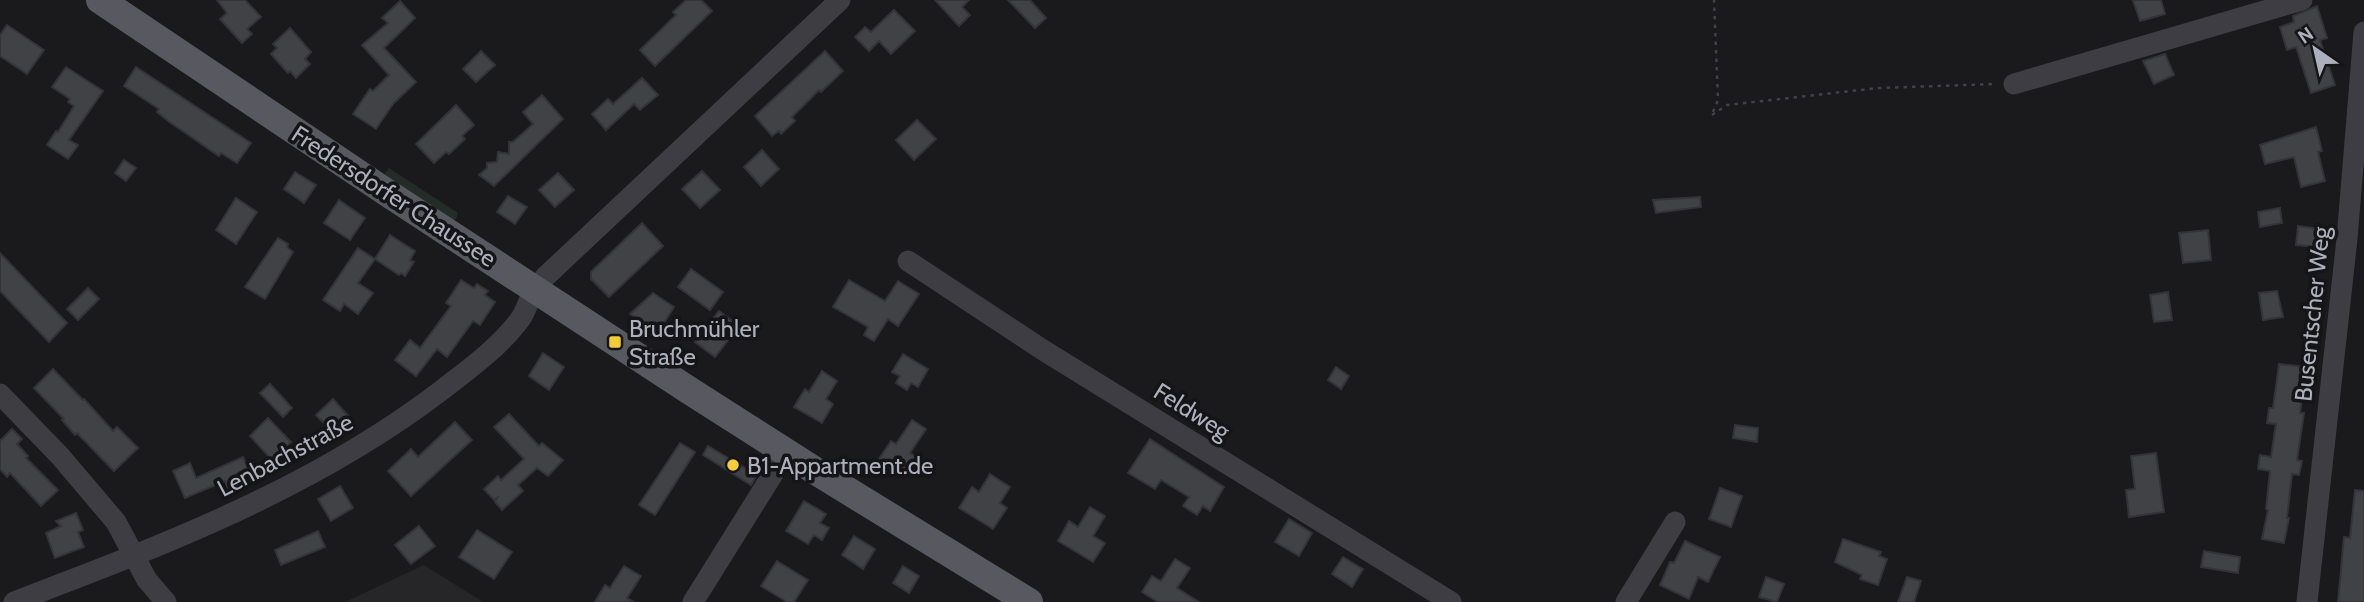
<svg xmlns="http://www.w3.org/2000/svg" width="2364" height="602" font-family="Cabin,sans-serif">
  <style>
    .built { fill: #262629 }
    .green { fill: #232c26 }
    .building { fill: #414246; stroke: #343438; stroke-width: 2 }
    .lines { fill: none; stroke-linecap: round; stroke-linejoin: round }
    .path { stroke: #414248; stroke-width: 2.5; stroke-dasharray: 3.5 5; stroke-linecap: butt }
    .minor { stroke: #3d3d43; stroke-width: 21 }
    .major { stroke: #575860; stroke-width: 28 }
    .poi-dot { fill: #f4cd3a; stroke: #151517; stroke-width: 2.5 }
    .labels { text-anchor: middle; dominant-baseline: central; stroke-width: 7; stroke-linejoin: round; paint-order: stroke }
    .street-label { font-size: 24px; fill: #acafbc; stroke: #151517 }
    .poi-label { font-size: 24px; fill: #acafbc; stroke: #151517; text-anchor: start }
  </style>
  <rect width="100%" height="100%" fill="#1a1a1c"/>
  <path class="built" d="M424 565 483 602H345Z"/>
  <path class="green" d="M389 168 458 213 456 219 450 222 386 180 385 173Z"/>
  <g class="building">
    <path d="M217 0H245L261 17 247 29 252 34 242 43 220 19 227 13Z"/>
    <path d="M686 0H701L712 11 655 66 640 50 676 15 673 12Z"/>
    <path d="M935 0H969L962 7 970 15 959 26Z"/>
    <path d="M1008 0H1030L1046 18 1035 28Z"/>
    <path d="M2133 0H2161L2165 14 2140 21Z"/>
    <path d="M400 1 415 18 384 48 416 82 393 104 376 129 353 114 370 89 373 91 389 75 362 45 388 23 382 18Z"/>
    <path d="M2317 6 2327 38 2320 40 2335 85 2311 93 2296 47 2287 50 2280 27 2294 22 2293 16Z"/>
    <path d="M894 10 915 31 891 54 879 41 869 51 855 37 865 27 871 32Z"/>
    <path d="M7 25 44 50 27 74 0 56V35Z"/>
    <path d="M290 28 311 52 305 59 310 64 296 78 290 71 288 73 271 54 277 48 273 44Z"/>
    <path d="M481 51 495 65 476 82 463 69Z"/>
    <path d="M825 51 843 71 821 92 819 90 792 117 795 121 781 134 779 131 772 136 755 116Z"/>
    <path d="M2165 54 2174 75 2154 84 2143 61Z"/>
    <path d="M66 67 103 91 69 140 78 145 68 159 47 145 56 131 58 132 74 106 68 102 70 99 52 87Z"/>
    <path d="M136 67 251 143 237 163 221 153 219 156 168 121 157 112 159 109 124 86Z"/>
    <path d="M642 78 658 95 640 110 634 104 606 130 592 114 608 99 613 104Z"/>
    <path d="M542 95 563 119 494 186 479 175 487 168V163L497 162 498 152 509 154V142H513L533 124 523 112Z"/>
    <path d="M456 105 474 125 462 136 465 139 449 154 446 152 434 163 416 144Z"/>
    <path d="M917 120 936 139 914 160 896 140Z"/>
    <path d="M2316 127 2322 151 2318 152 2325 181 2301 187 2294 157 2265 164 2260 145Z"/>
    <path d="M762 150 779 169 761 186 744 167Z"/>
    <path d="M124 160 136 168 126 181 115 173Z"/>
    <path d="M702 171 720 190 700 208 682 189Z"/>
    <path d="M295 172 316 185 304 203 284 189Z"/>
    <path d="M558 173 574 190 555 207 539 190Z"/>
    <path d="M508 196 527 207 515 224 497 212Z"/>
    <path d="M1700 197 1701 207 1656 213 1653 200Z"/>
    <path d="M236 198 257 212 236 244 216 230Z"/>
    <path d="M339 200 365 218 350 240 324 223Z"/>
    <path d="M2280 208 2282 223 2260 227 2258 212Z"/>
    <path d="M642 223 663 246 609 297 591 279V272Z"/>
    <path d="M2298 226 2320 229 2317 247 2296 245Z"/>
    <path d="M2208 230 2211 260 2183 263 2179 233Z"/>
    <path d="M390 235 415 251 410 260 414 262 405 276 401 273 399 275 375 259Z"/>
    <path d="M278 238 288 244 287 247 293 252 265 299 245 287Z"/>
    <path d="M358 248 375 259 358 283 373 293 358 314 344 304 340 311 323 300Z"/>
    <path d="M0 253 67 323 49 342 0 291Z"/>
    <path d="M691 269 723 292 710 310 678 287Z"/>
    <path d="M461 280 474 288 477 284 488 291 485 295 495 302 480 325 473 321 447 357 437 349 416 376 395 360 410 340 420 348 451 306 446 303Z"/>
    <path d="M849 280 885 301 898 281 919 294 898 326 888 319 874 341 864 335 868 327 833 307Z"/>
    <path d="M88 288 99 299 78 320 67 309Z"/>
    <path d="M2277 291 2283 317 2263 320 2259 293Z"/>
    <path d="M2168 292 2172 320 2154 322 2150 295Z"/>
    <path d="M653 293 674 307 657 334 630 314Z"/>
    <path d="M719 311 739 326 715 357 695 342Z"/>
    <path d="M543 353 564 367 549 390 529 376Z"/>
    <path d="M903 354 928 369 918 387 911 383 907 390 896 383 900 376 892 372Z"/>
    <path d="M2279 364 2306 367 2300 413H2304L2297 460 2302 461 2299 475 2292 474 2287 518H2289L2284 543 2262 539 2268 510 2266 509 2270 471 2258 469 2260 455 2271 457 2276 424 2267 423 2269 408H2273Z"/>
    <path d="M1336 367 1349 376 1341 389 1328 380Z"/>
    <path d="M53 369 83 400 84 399 113 431 117 427 138 448 114 471 77 433 75 435 62 420 64 419 34 388Z"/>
    <path d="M822 371 837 381 826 399 833 404 822 423 794 407 805 389 809 392Z"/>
    <path d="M270 384 292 408 283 417 260 393Z"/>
    <path d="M333 399 351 419 335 435 316 415Z"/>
    <path d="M509 414 539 446 542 443 563 460 548 476 537 468 518 485 523 491 502 510 495 502 497 498 494 500 484 489 498 476 501 480 524 459 494 427Z"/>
    <path d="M268 418 291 442 272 460 250 436Z"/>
    <path d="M912 420 926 429 910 453 917 458 906 476 879 459 891 441 896 444Z"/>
    <path d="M455 422 472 440 411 496 388 471 411 449 418 457Z"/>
    <path d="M1735 425 1758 428 1757 442 1733 438Z"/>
    <path d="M12 429 22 439 17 444 28 456 26 458 58 490 41 506 10 473 7 477 0 469V441Z"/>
    <path d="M1150 439 1224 487 1210 511 1203 506 1197 515 1183 506 1189 497 1161 480 1155 489 1128 473Z"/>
    <path d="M680 443 695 452 655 515 639 505Z"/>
    <path d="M708 446 757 475 751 485 703 455Z"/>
    <path d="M2156 453 2164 512 2129 517 2126 490 2135 489 2131 456Z"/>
    <path d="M243 457 253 480 229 491 225 481 185 498 173 471 190 463 196 478Z"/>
    <path d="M990 474 1010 487 1000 503 1007 508 993 529 959 508 972 487 979 492Z"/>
    <path d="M340 486 353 508 331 521 318 499Z"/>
    <path d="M1720 488 1742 496 1731 527 1709 519Z"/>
    <path d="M2355 490 2364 491V602H2338L2344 537 2350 538Z"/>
    <path d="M804 501 826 514 820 523 829 528 822 540 814 535 808 544 786 531Z"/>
    <path d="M1090 507 1105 516 1093 536 1105 543 1093 562 1058 541 1069 521 1078 527Z"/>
    <path d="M76 513 83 530 78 532 84 547 55 558 46 533 61 526 56 521Z"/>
    <path d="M1289 519 1312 533 1299 556 1275 542Z"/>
    <path d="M419 526 435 546 411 564 395 545Z"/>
    <path d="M477 530 512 552 494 579 459 557Z"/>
    <path d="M318 531 325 547 281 565 275 550Z"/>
    <path d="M854 536 875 549 863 569 842 555Z"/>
    <path d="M1843 539 1881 552 1879 556 1887 559 1878 585 1860 579 1862 575 1835 562Z"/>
    <path d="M1685 541 1720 557 1708 582 1698 577 1689 599 1660 585 1670 562 1674 563Z"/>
    <path d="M2204 551 2240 557 2238 573 2201 567Z"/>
    <path d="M1343 557 1363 569 1352 587 1332 574Z"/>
    <path d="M1175 559 1190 568 1177 588 1199 602H1158L1142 592 1152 576 1161 581Z"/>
    <path d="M777 561 808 580 794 602H787L761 586Z"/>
    <path d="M624 566 641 576 627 598 634 602H595L605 585 610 588Z"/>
    <path d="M903 566 919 576 909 593 893 583Z"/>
    <path d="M1766 577 1784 584 1777 602 1759 597Z"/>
    <path d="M1907 577 1921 581 1914 602H1898Z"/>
  </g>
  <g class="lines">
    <g class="path">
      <path d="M1713 112 1718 100 1714 0"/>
      <path d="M1712 115 1727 105 1878 88 1995 84"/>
    </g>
    <g class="minor">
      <path d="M2014 84 2302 0"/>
      <path d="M908 261 1043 350 1451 602"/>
      <path d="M0 394 60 456 116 522 147 580 166 602"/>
      <path d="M14 602C164 545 314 488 442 390 469 369 501 346 521 318 525 312 527 305 530 299 534 292 540 284 545 277L840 0"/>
      <path d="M693 602 786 453"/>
      <path d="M1626 602 1675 522"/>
      <path d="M2307 602 2347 239 2364 32"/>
    </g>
    <path class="major" d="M100 0 389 194 687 389 814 470 1029 602"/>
  </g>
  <g class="poi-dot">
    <rect x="608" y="335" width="14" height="14" rx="3.5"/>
    <circle cx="733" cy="465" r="7"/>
  </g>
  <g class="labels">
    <g class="street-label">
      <text transform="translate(394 196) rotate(33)">Fredersdorfer Chaussee</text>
      <text transform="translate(2312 314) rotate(-84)">Busentscher Weg</text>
      <text transform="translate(1192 411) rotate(32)">Feldweg</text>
      <text transform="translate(285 455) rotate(-28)">Lenbachstraße</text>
    </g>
    <g class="poi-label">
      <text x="629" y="328">Bruchmühler<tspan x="629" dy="28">Straße</tspan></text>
      <text x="747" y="465">B1-Appartment.de</text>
    </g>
  </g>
  <g transform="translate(2315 49) rotate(326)" stroke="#151517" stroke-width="5" paint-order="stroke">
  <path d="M0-5L12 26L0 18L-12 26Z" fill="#acafbc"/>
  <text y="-10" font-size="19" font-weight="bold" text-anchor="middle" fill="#acafbc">N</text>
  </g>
</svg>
